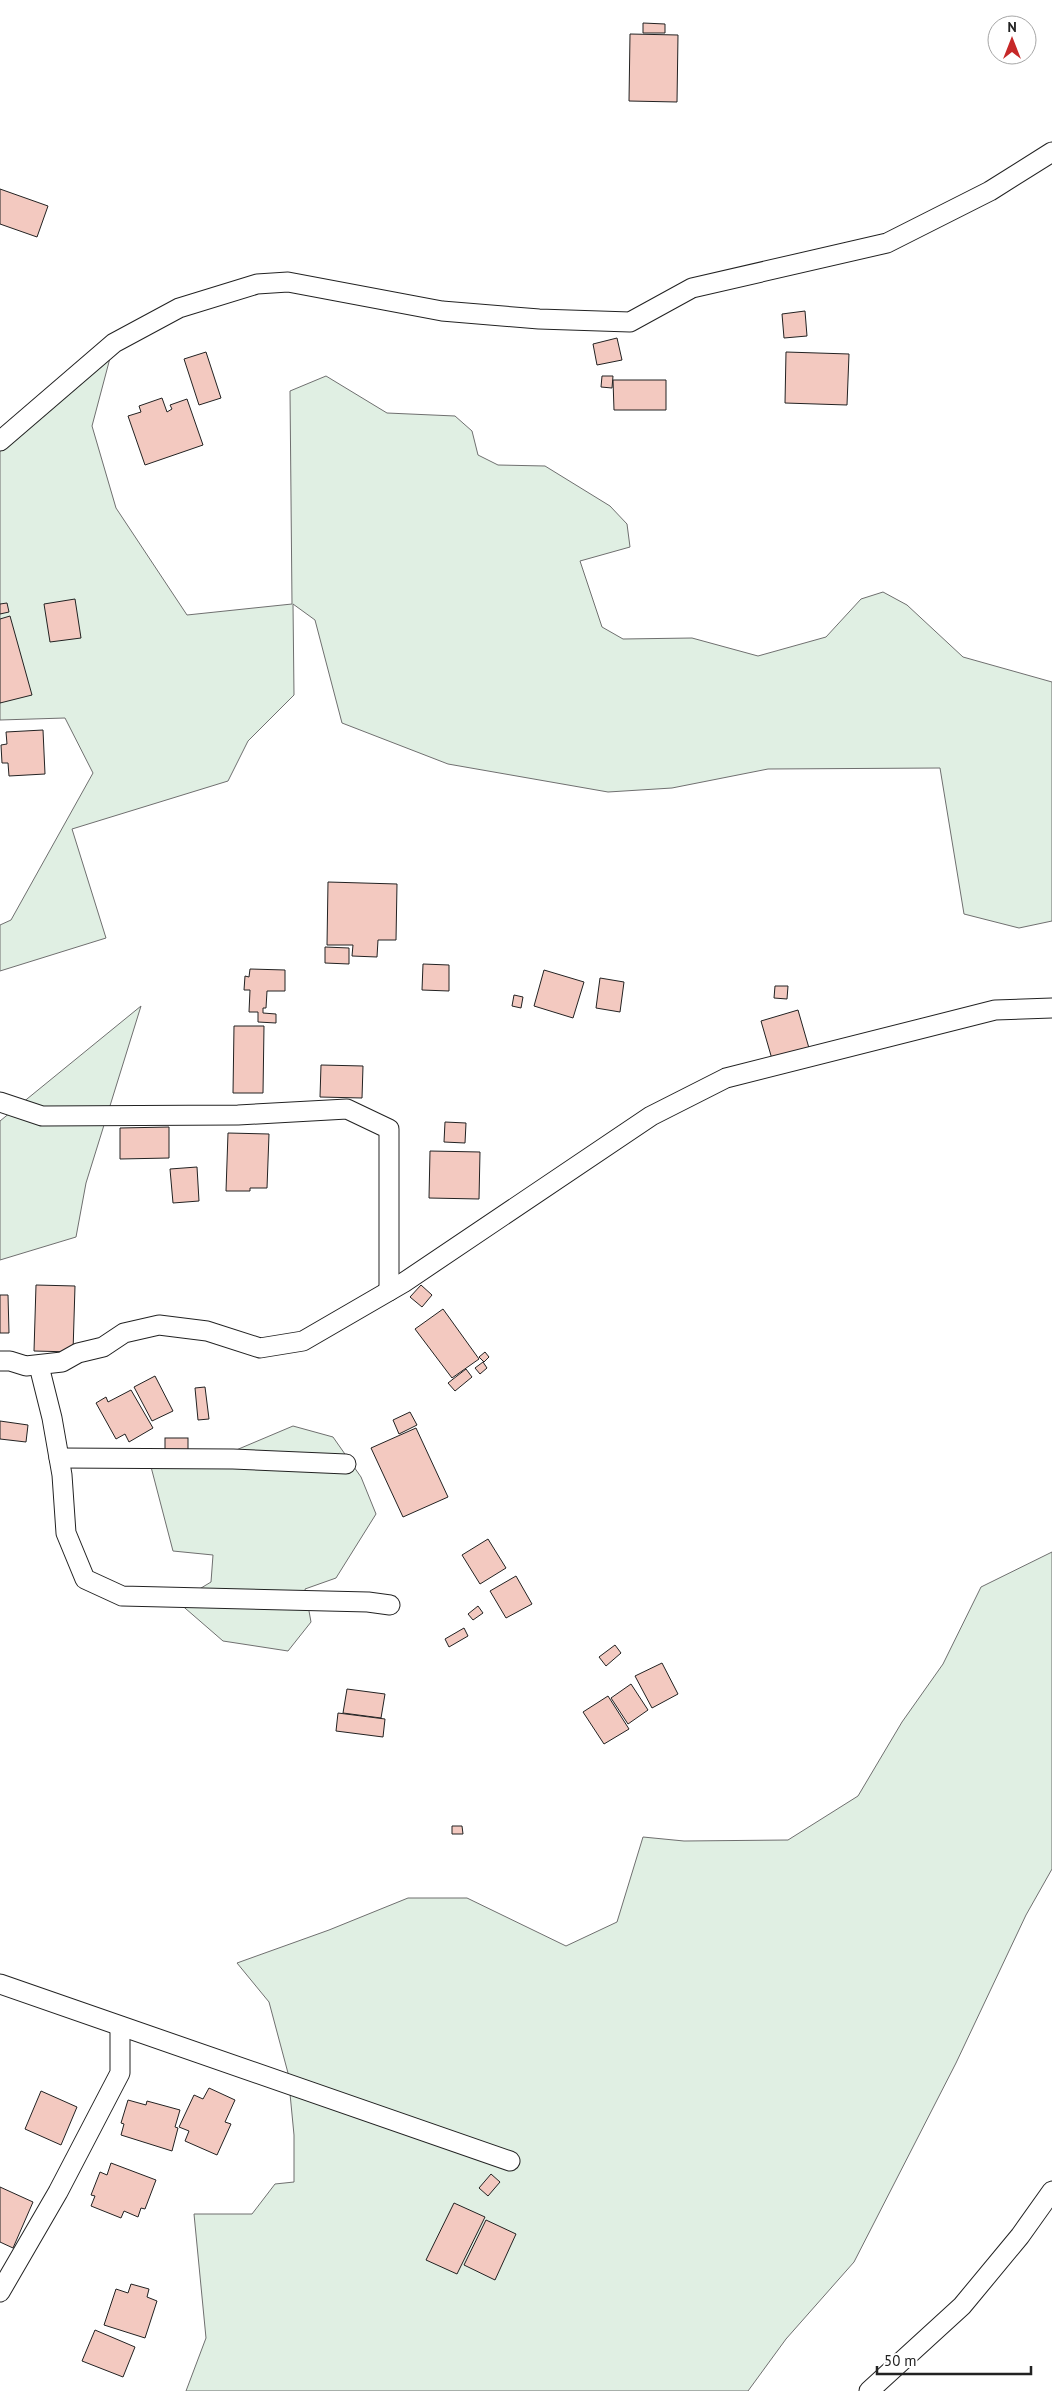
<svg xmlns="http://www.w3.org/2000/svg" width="1052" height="2391" font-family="'PT Sans',sans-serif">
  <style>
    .green { fill: #e0efe3; stroke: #6f6f6f }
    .building { fill: #f3c9c0; stroke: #222 }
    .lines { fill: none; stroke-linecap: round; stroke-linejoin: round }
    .minor-casing { stroke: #222; stroke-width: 21 }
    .minor { stroke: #fff; stroke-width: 19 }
  </style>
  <rect width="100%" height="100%" fill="#fff"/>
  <g class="green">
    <path d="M114 343 92 426 116 508 187 615 292 604 290 391 326 376 387 413 455 416 472 431 478 455 498 465 545 466 610 506 627 524 630 547 580 561 602 627 623 639 692 638 758 656 826 637 861 599 883 592 907 605 963 657 1052 682V921L1019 928 964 914 940 768 768 769 672 788 608 792 448 764 342 723 315 620 293 604 294 695 248 741 228 781 72 829 106 938 0 971V925L11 920 93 773 65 718 0 720V441Z"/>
    <path d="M141 1006 86 1183 76 1237 0 1260V1121Z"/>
    <path d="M293 1426 333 1437 361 1477 376 1514 336 1578 305 1589 311 1622 288 1651 223 1641 178 1602 211 1582 213 1555 173 1551 150 1463 222 1456Z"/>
    <path d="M1052 1552V1869L1026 1915 956 2063 854 2262 786 2339 748 2391H186L206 2338 194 2214H252L275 2184 294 2182V2135L288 2073 269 2002 237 1963 329 1930 408 1898H467L566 1946 617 1922 643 1837 684 1841 788 1840 858 1796 902 1722 943 1664 981 1587Z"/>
  </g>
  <g class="building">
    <path d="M643 23 665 24V33H643Z"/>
    <path d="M630 34 678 35 677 102 629 101Z"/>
    <path d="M0 189 48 206 37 237 0 224Z"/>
    <path d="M805 311 807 336 784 338 782 314Z"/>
    <path d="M617 338 622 360 597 365 593 344Z"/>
    <path d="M206 352 221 398 199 405 184 359Z"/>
    <path d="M786 352 849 354 847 405 785 403Z"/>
    <path d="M602 376H613L612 388 601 387Z"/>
    <path d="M613 380H666V410H614Z"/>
    <path d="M162 398 167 412 172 409 170 405 187 399 203 445 145 465 128 416 141 412 139 406Z"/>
    <path d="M75 599 81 638 50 642 44 604Z"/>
    <path d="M7 603 9 612 0 614V604Z"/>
    <path d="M10 616 32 695 0 703V619Z"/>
    <path d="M43 730 45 774 9 776 8 763H2L1 745 7 744 6 732Z"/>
    <path d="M328 882 397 884 396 940H378L377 957 352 956 353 945H327Z"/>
    <path d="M325 947 349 948V964L325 963Z"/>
    <path d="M423 964 449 965V991L422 990Z"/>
    <path d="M250 969 285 970V991H267L266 1008H263V1013L276 1014V1023L258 1022V1012H249L250 990H244L245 976 249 977Z"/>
    <path d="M544 970 584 982 573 1018 534 1006Z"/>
    <path d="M600 978 624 982 620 1012 596 1008Z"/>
    <path d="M775 986H788L787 999 774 998Z"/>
    <path d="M514 995 523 997 521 1008 512 1006Z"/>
    <path d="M798 1010 811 1055 774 1066 761 1021Z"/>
    <path d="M234 1026H264L263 1093H233Z"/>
    <path d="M321 1065 363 1066 362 1098 320 1097Z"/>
    <path d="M445 1122 466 1123 465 1143 444 1142Z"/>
    <path d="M169 1127V1158L120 1159V1128Z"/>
    <path d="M228 1133 269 1134 267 1188H250V1191H226Z"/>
    <path d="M430 1151 480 1152 479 1199 429 1198Z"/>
    <path d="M197 1167 199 1201 173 1203 170 1169Z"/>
    <path d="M36 1285 75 1286 73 1352 34 1351Z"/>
    <path d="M421 1285 432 1295 422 1307 410 1297Z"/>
    <path d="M0 1295H8L9 1333H0Z"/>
    <path d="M443 1309 479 1359 452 1378 415 1329Z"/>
    <path d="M485 1352 489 1357 484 1362 479 1357Z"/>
    <path d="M483 1362 487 1368 480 1374 475 1368Z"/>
    <path d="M466 1369 472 1377 455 1391 448 1383Z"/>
    <path d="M155 1376 173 1411 152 1421 134 1387Z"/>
    <path d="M205 1387 209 1419 198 1420 195 1388Z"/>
    <path d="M131 1390 153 1428 129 1442 125 1434 116 1439 96 1403 106 1397 108 1402Z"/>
    <path d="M410 1412 417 1425 399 1434 393 1420Z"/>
    <path d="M0 1421 28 1425 26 1442 0 1439Z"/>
    <path d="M416 1428 448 1497 403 1517 371 1448Z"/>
    <rect x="165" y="1438" width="23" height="17"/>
    <path d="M488 1539 506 1568 480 1584 462 1555Z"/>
    <path d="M516 1576 532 1604 506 1618 490 1591Z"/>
    <path d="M478 1606 483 1613 473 1620 468 1614Z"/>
    <path d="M464 1628 468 1636 449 1647 445 1639Z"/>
    <path d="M615 1645 621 1653 606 1666 599 1657Z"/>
    <path d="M662 1663 678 1694 652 1708 635 1676Z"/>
    <path d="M631 1684 648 1710 628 1724 611 1698Z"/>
    <path d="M347 1689 385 1694 381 1718 343 1713Z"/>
    <path d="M608 1696 629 1729 604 1744 583 1712Z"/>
    <path d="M338 1713 385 1719 383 1737 336 1731Z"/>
    <path d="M452 1826H462L463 1834H452Z"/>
    <path d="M209 2088 235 2100 225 2122 231 2124 217 2155 185 2141 189 2131 179 2127 194 2095 203 2099Z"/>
    <path d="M41 2091 77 2107 61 2145 25 2129Z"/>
    <path d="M128 2100 146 2105 147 2101 180 2110 175 2127 178 2128 172 2151 121 2135 124 2124 121 2123Z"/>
    <path d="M111 2163 156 2180 145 2209 141 2208 138 2217 124 2211 121 2218 91 2206 95 2196 91 2195 100 2172 107 2175Z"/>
    <path d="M491 2174 500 2182 488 2196 479 2188Z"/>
    <path d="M0 2187 33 2202 13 2248 0 2242Z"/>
    <path d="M454 2203 485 2217 457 2274 426 2260Z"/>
    <path d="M486 2220 516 2234 495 2280 464 2265Z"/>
    <path d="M131 2284 149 2289 147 2297 157 2301 145 2338 104 2325 116 2289 128 2293Z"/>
    <path d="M95 2330 135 2347 123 2377 82 2361Z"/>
  </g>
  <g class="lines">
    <g class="minor-casing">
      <g id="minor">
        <path d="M0 441 114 343 179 308 257 284 288 282 442 311 539 319 630 322 692 288 887 243 990 191 1052 152"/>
        <path d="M0 1102 42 1116 238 1115 347 1109 389 1129V1291"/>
        <path d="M0 1361H10L26 1366 62 1362 78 1353 103 1347 124 1333 159 1325 207 1331 260 1348 303 1341 403 1283 651 1116 726 1078 995 1010 1052 1008"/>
        <path d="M39 1366 52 1418 62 1475 66 1533 85 1579 122 1596 368 1602 390 1605"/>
        <path d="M59 1458 233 1459 346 1464"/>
        <path d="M0 1984 510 2161"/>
        <path d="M0 2292 58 2192 120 2073V2026"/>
        <path d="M869 2391 962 2306 1020 2236 1052 2191"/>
      </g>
    </g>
    <use href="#minor" class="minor"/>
  </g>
  <g transform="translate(1012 40)"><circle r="24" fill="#ffffff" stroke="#a7a7a7"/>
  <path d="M0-4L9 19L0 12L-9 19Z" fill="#c62828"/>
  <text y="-8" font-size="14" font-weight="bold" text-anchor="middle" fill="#222222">N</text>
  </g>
  <path d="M877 2366v8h154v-8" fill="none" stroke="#222222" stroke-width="2.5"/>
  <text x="884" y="2366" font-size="15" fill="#222222" stroke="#ffffff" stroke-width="4" paint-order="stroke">50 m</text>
</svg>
